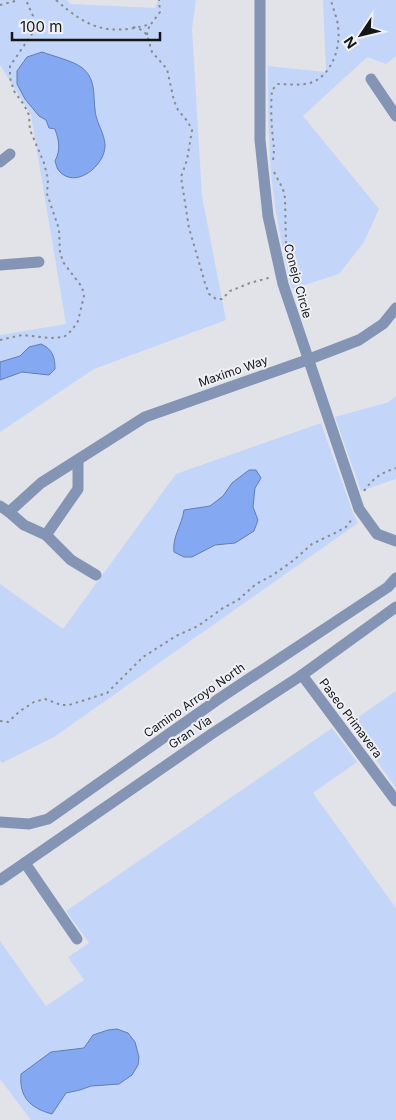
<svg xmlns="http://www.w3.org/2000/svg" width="396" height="1120" font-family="Inter,sans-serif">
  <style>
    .green { fill: #c3d6f9 }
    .water { fill: #84a9f2; stroke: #627db0 }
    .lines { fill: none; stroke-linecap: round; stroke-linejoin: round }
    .path { stroke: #8a8b8f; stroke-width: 2; stroke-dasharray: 2.5 4; stroke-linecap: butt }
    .minor { stroke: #8494b4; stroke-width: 11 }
    .labels { text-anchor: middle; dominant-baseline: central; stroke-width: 4; stroke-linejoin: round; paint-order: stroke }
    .street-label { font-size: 12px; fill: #141517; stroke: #eef0f5 }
  </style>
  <rect width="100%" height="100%" fill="#e1e3e8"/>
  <g class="green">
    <path d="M0 0H67L70 4 155 8 158 0H196L192 29 202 196 226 320 94 369 0 432V335L66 324 31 115 0 65Z"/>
    <path d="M323 0H396V56L386 64 367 57 303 116 379 209 364 242 339 274 292 289C284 256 277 224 273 191 268 150 268 108 268 66L326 72Z"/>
    <path d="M396 396V479L361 491 335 417 389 402Z"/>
    <path d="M321 423 353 513 358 523 54 737 2 763 0 760V584L63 629 176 474Z"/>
    <path d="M396 691V788L350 723Z"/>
    <path d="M332 728 357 762 313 793 396 908V1120H31L0 1079V941L46 1006 84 980 68 957 89 943 66 911Z"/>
  </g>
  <g class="water">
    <path d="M42 52C53 56 73 61 81 67 96 78 93 93 95 109 95 121 105 133 105 146 105 165 76 190 59 171 57 169 56 164 55 161 61 149 59 141 55 129L49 128 46 120 39 116 25 99 17 84V71L27 57Z"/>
    <path d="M41 344C52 349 55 356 55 369L49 375 22 372 0 380V362L20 356 29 347Z"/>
    <path d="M249 470H256L261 478 255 488 253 507 258 520 254 531 235 543 215 545 192 557H184L174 552C172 537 182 525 184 510L210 506 223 496 232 483Z"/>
    <path d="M117 1029 128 1033 135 1042 139 1057 138 1065 132 1075 119 1084 91 1086 80 1090 66 1093 52 1114C30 1108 19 1097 21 1074L51 1052 84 1048 93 1035 108 1030Z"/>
  </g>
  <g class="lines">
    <g class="path">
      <path d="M56 0C89 29 108 36 151 24L160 12 159 0"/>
      <path d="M0 5 19 0"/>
      <path d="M133 27 142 30 147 35 152 52 167 69 174 101 178 110 188 122 192 130 187 160 181 177 189 228 205 283 209 294 216 299H222L230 291 250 283 272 277"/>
      <path d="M147 35 148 29 151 24"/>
      <path d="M273 160C275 148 273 142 272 129 271 117 271 102 272 90L278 84C288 84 303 86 313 82 333 73 341 46 338 26 337 17 333 9 331 0"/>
      <path d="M274 172 283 189 285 198 286 245"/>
      <path d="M0 340 22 335 50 338 64 337 72 330 78 321 84 296 82 287 63 262 60 252 59 229 47 194 48 179 44 163 30 130 29 115 24 105 14 91 10 78V66L32 34 33 16 26 0"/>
      <path d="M364 491C373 478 381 473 396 468"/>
      <path d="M0 721 8 722 20 711 34 702 45 699 61 705H69L107 693 143 657 176 636 198 626 223 608 238 600 256 584 273 575 294 560 312 544 335 533 346 527 353 518"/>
    </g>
    <g class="minor">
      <path d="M260 0V140L268 216 283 284 359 509 377 534 396 541"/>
      <path d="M371 79 396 116"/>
      <path d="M0 162 10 154"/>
      <path d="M0 265 39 262"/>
      <path d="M0 506 9 512 24 525 46 535 71 560 96 575"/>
      <path d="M9 512 41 483 145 417 307 360 359 340 383 324 396 308"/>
      <path d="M46 535 78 489V461"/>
      <path d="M302 675 396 801"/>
      <path d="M0 822 29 824 48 819 220 698 388 587 396 578"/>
      <path d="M25 863 77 939"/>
      <path d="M0 880 213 733 302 675 396 607"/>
    </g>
  </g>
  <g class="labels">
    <g class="street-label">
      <text transform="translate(298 281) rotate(75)">Conejo Circle</text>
      <text transform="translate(233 371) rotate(-19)">Maximo Way</text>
      <text transform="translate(194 700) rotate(-35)">Camino Arroyo North</text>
      <text transform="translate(351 718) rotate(53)">Paseo Primavera</text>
      <text transform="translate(190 732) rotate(-34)">Gran Via</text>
    </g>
  </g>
  <g transform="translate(361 35) rotate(235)" stroke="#eef0f5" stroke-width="4" paint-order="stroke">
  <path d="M0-4L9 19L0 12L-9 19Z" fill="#141517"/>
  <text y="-8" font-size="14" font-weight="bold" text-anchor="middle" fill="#141517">N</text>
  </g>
  <path d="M12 32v8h148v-8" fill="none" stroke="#141517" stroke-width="2.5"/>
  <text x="20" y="32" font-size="15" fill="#141517" stroke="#eef0f5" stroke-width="4" paint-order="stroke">100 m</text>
</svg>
